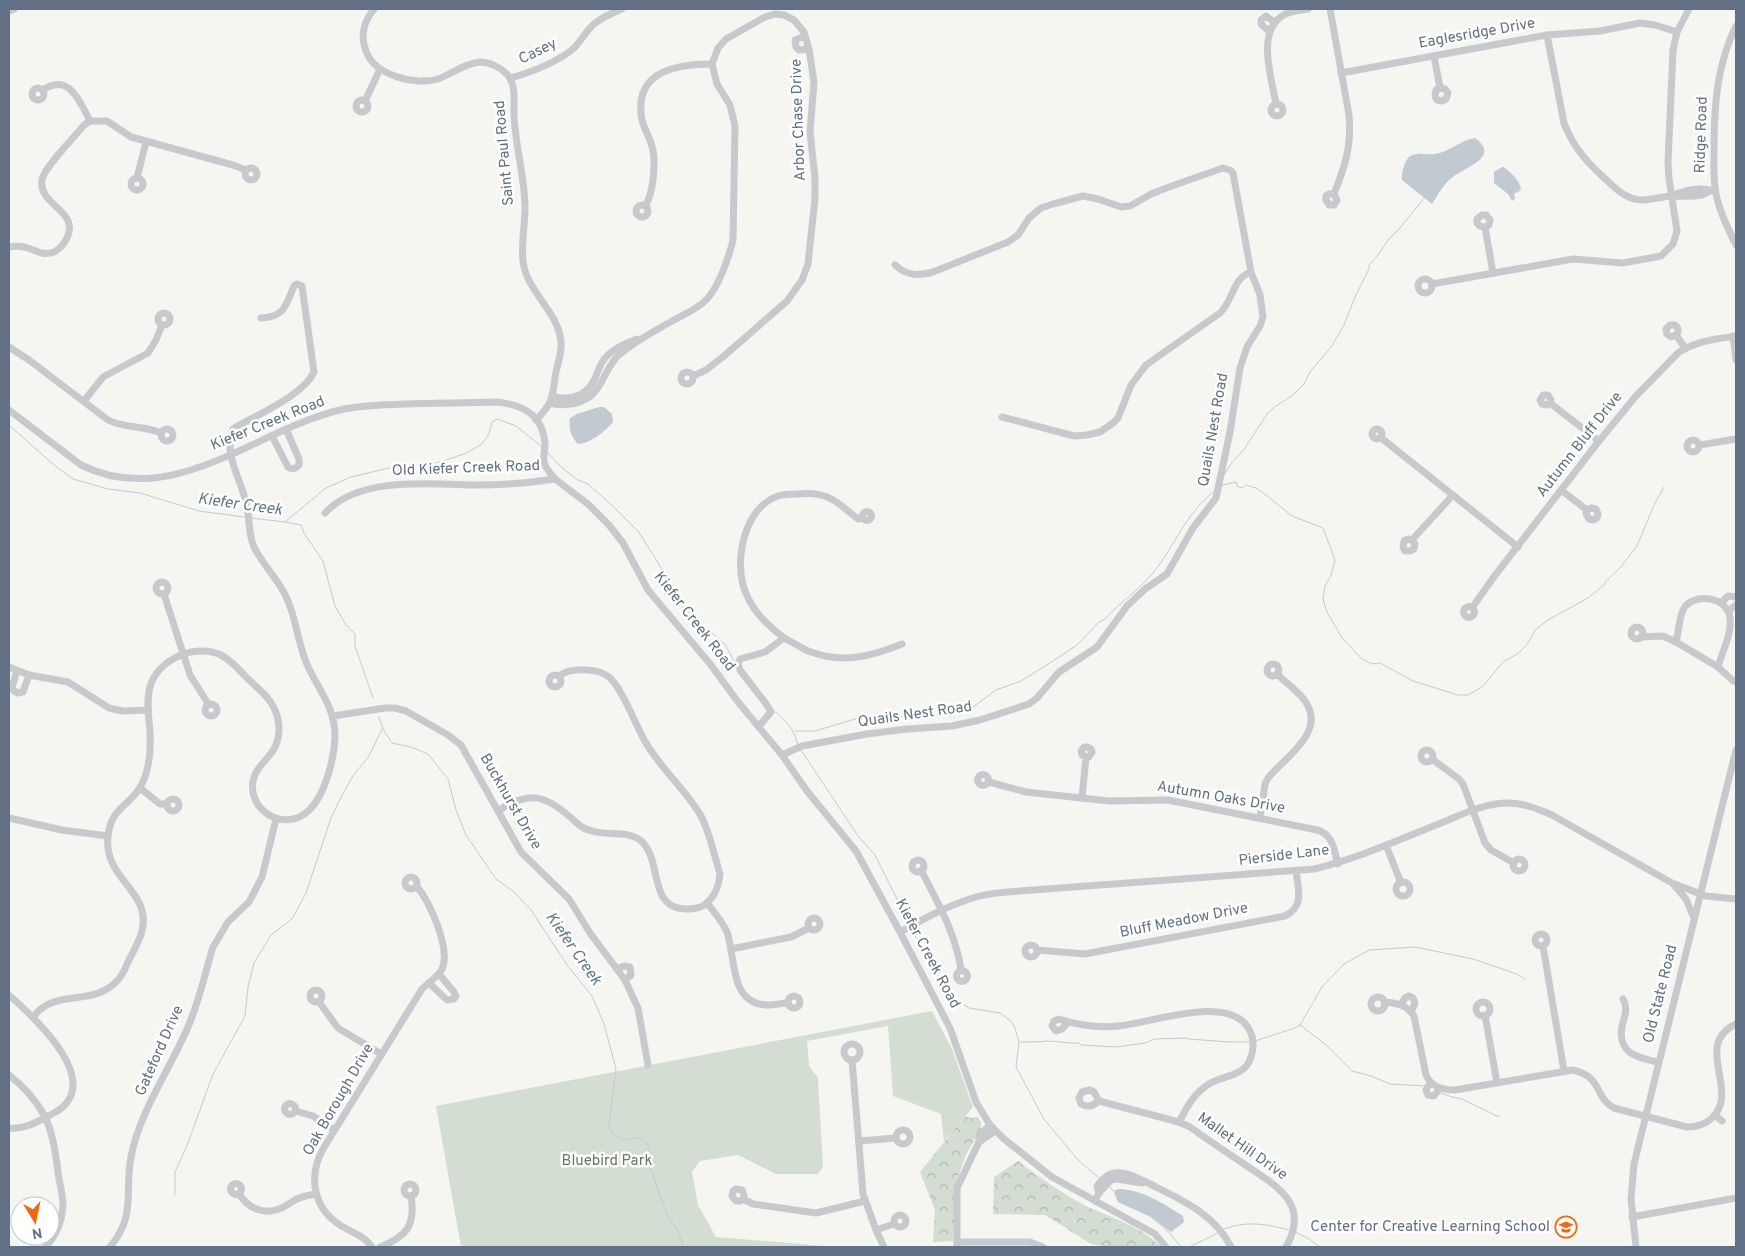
<svg xmlns="http://www.w3.org/2000/svg" width="1745" height="1256" font-family="Overpass,sans-serif">
  <style>
    .forest { fill: url(#forest-crowns) }
    .green { fill: #d4ddd1 }
    .water { fill: #c2cad1 }
    .lines { fill: none; stroke-linecap: round; stroke-linejoin: round }
    .stream { stroke: #c2cad1; stroke-width: 1 }
    .minor { stroke: #c7c9cd; stroke-width: 7 }
    .labels { text-anchor: middle; dominant-baseline: central; stroke-width: 5; stroke-linejoin: round; paint-order: stroke }
    .street-label { font-size: 15px; fill: #617085; stroke: #fff }
    .park-label { font-size: 15px; fill: #627b61; stroke: #fff }
    .poi-label { font-size: 15px; fill: #617085; stroke: #fff; text-anchor: end }
    .water-label { font-size: 16px; font-style: italic; fill: #61798a; stroke: #fff }
  </style>
  <defs>
    <pattern id="forest-crowns" width="20" height="18" patternUnits="userSpaceOnUse" patternTransform="scale(1.25)"><rect width="20" height="18" fill="#d4ddd1"/><path d="M2 6a3 3 0 1 1 6 0M12 15a3 3 0 1 1 6 0" fill="none" stroke="#afb8af"/></pattern>
  </defs>
  <rect width="100%" height="100%" fill="#f5f5f1"/>
  <g class="forest">
    <path d="M965 1116 970 1118 978 1117 981 1123V1128L965 1157 957 1180 953 1241 933 1242 935 1210 920 1172Z"/>
    <path d="M1018 1161C1040 1178 1063 1194 1088 1207 1114 1219 1141 1226 1161 1247H1108L1091 1244 1045 1215 993 1214 994 1177Z"/>
  </g>
  <path class="green" d="M932 1011 952 1049 973 1107 944 1141 941 1114 893 1096 888 1026 807 1041 809 1066 818 1078 823 1167 818 1174H776L738 1155 700 1161 692 1172 698 1205 716 1237 836 1247H461L436 1106Z"/>
  <g class="water">
    <path d="M1475 138C1501 157 1466 167 1453 177 1444 183 1438 195 1432 204L1402 180C1401 174 1404 163 1408 158 1415 151 1427 155 1435 154 1450 152 1460 140 1475 138Z"/>
    <path d="M1502 167H1504C1511 173 1520 180 1521 190L1514 194 1515 199 1512 201 1508 194 1494 183V172Z"/>
    <path d="M599 407H604L612 414 613 422C606 431 589 444 578 444 571 437 568 428 570 418L577 414Z"/>
    <path d="M1120 1189C1143 1190 1164 1204 1183 1216L1184 1222 1171 1232 1153 1218 1118 1202 1115 1195V1190Z"/>
  </g>
  <g class="lines">
    <g class="stream">
      <path d="M9 425 54 465 73 479 108 489 140 493 199 511 244 517"/>
      <path d="M547 452 562 468 578 480 588 484 616 509 638 531 657 561 683 608 725 644 735 663"/>
      <path d="M1224 475 1231 464 1245 448 1267 414 1276 406 1293 395 1304 384 1310 372 1331 347 1344 325 1355 297 1369 269V265L1379 254 1388 240 1400 228 1425 197"/>
      <path d="M1222 485 1236 482 1237 486 1242 488 1246 485 1256 488 1266 495 1292 516 1323 528 1335 560 1331 575 1325 586 1323 599 1327 612 1342 638 1362 659 1372 664 1380 663 1413 681 1458 695H1468L1482 687 1503 662 1519 653 1528 643 1535 630 1548 620 1588 598 1604 585 1606 581 1620 568 1637 546 1654 505 1664 487"/>
      <path d="M251 518 285 522 301 525 304 533 323 561 335 606 346 625 355 634V646L373 698"/>
      <path d="M285 522 326 488 351 477 389 468 437 463 464 454 481 445 489 434 492 422 497 419 516 426 542 447"/>
      <path d="M773 710C787 722 793 727 798 745"/>
      <path d="M379 717 383 729 392 743 411 747 428 754 448 779 456 810 466 835 496 879 514 892 531 910 567 965 592 996 604 1024 616 1069 609 1125C611 1133 616 1136 623 1140 628 1140 631 1138 636 1138 647 1137 650 1152 653 1160L649 1165 668 1217 677 1230 684 1247"/>
      <path d="M795 731H815L865 716H926L942 714 973 707 996 690 1021 681 1050 663 1077 645 1099 622 1105 619C1120 602 1139 590 1153 573 1175 546 1186 512 1215 491"/>
      <path d="M801 750 858 836 875 855 900 905 908 925"/>
      <path d="M911 930 928 955 940 981 952 997 969 1008 1000 1013 1011 1021 1015 1028 1019 1042 1016 1067 1044 1119 1078 1160 1099 1178"/>
      <path d="M1300 1025 1325 1044 1352 1071 1371 1076 1390 1084 1426 1086"/>
      <path d="M1255 1041 1295 1028 1300 1025 1322 987 1344 964 1369 950 1415 947 1473 959 1517 974 1525 979"/>
      <path d="M1020 1042C1029 1042 1039 1042 1048 1041 1058 1041 1068 1044 1079 1043L1081 1045 1116 1047 1145 1043 1155 1039 1187 1038 1188 1039 1230 1042H1251"/>
      <path d="M1441 1093 1452 1097 1462 1099 1499 1117"/>
      <path d="M1110 1187 1115 1193"/>
      <path d="M175 1195V1172L188 1143 213 1074 245 1016 248 987 254 963 271 935 292 919 306 893 331 818 341 797 353 776 369 756 382 729"/>
      <path d="M1151 1217 1167 1230 1181 1247"/>
      <path d="M1222 1230C1245 1220 1266 1224 1289 1230"/>
      <path d="M1295 1232 1309 1239 1320 1247"/>
      <path d="M1189 1247C1199 1242 1209 1238 1219 1232"/>
    </g>
    <g class="minor">
      <path d="M374 9C364 21 360 36 366 51 374 75 415 86 438 79 452 74 465 63 480 62 489 62 500 67 507 74 516 84 514 101 514 114 515 146 525 177 525 208 525 225 521 244 523 261 526 291 559 312 561 342 562 353 558 362 556 372 554 382 554 393 550 402 547 409 541 414 536 420"/>
      <path d="M1330 9 1349 115C1352 146 1345 166 1334 194L1337 200 1334 205H1329L1326 200V196L1329 194H1334"/>
      <path d="M9 11 14 9"/>
      <path d="M1736 26C1717 64 1714 106 1714 149 1714 167 1713 185 1718 202 1722 217 1729 231 1736 245"/>
      <path d="M1269 31 1261 24V20L1266 16 1274 22"/>
      <path d="M1547 35 1564 123C1572 144 1583 158 1599 173 1612 185 1625 201 1644 200 1653 199 1662 197 1671 196 1682 196 1691 197 1702 195 1707 193 1710 190 1715 189"/>
      <path d="M805 36 795 40 796 47 799 50 809 49"/>
      <path d="M1434 56 1440 88 1436 90 1435 96 1437 100 1442 101 1446 99 1448 93 1445 89 1440 88"/>
      <path d="M1341 73 1547 35 1600 31 1640 23 1655 25 1677 32"/>
      <path d="M510 78C527 74 560 61 574 48 580 42 585 33 591 27 599 18 611 14 622 9"/>
      <circle cx="38" cy="94" r="6"/>
      <path d="M43 90C69 72 80 102 90 121"/>
      <circle cx="362" cy="106" r="6"/>
      <path d="M365 101 380 69"/>
      <path d="M1276 104C1272 79 1256 33 1282 16 1289 11 1300 10 1308 9"/>
      <circle cx="1277" cy="110" r="6"/>
      <circle cx="251" cy="174" r="6"/>
      <circle cx="137" cy="184" r="6"/>
      <path d="M137 178 146 142"/>
      <path d="M1671 196C1683 191 1697 187 1709 190"/>
      <circle cx="642" cy="211" r="6"/>
      <path d="M645 206C654 193 656 160 652 146 649 135 641 125 641 113 637 70 679 64 712 64"/>
      <path d="M1485 227C1479 227 1476 224 1477 219L1482 215H1486L1490 220 1489 225 1485 227 1493 273"/>
      <path d="M9 247C15 246 22 246 28 248 37 251 43 256 54 252 60 249 64 244 67 238 80 210 38 206 42 180 44 167 75 137 84 125L90 121H107L131 137 233 165 246 170"/>
      <circle cx="1425" cy="286" r="7"/>
      <path d="M1432 284 1573 259 1623 263 1661 256 1673 244 1677 231 1669 179 1668 162 1673 50 1677 32 1689 9"/>
      <circle cx="164" cy="319" r="6"/>
      <path d="M1676 335 1671 337 1667 334 1666 329 1670 325H1675C1679 328 1679 332 1676 335L1685 348"/>
      <path d="M1733 336 1736 360"/>
      <path d="M9 347 29 360 108 420C125 429 144 425 161 433"/>
      <circle cx="687" cy="378" r="6"/>
      <path d="M552 396C567 401 585 397 593 382 598 374 599 364 606 357 614 348 626 343 637 339"/>
      <path d="M84 401 103 377 148 353 156 340 162 325"/>
      <path d="M550 403C562 406 575 405 586 399 603 390 605 366 620 354 636 341 654 331 672 321 683 315 698 309 707 299 719 286 729 257 733 240L735 126 730 105 717 84 712 64 718 48 726 39 765 17 775 14 784 15 794 20 804 32 809 49 814 82 810 132 815 178V198L808 264 802 280 787 301 724 356 706 370 693 376"/>
      <path d="M1550 403 1547 405 1542 404 1540 400 1543 395H1548L1551 400 1550 403 1599 441"/>
      <path d="M9 410 81 465C174 511 257 428 344 409 365 405 385 405 405 404 436 403 466 403 497 402 523 405 542 414 545 443 545 449 543 456 544 462 545 468 551 474 555 479L588 504 609 525 623 543 648 590 711 665 738 702 782 755 807 791 856 851 900 932 950 1028 976 1102 990 1125 1004 1139 1052 1177 1155 1234 1166 1247"/>
      <path d="M1002 417 1074 436 1087 435 1100 432 1113 423 1118 418 1131 385 1146 365 1220 313C1233 301 1233 277 1251 272"/>
      <circle cx="167" cy="435" r="6"/>
      <circle cx="1377" cy="434" r="5"/>
      <path d="M272 436 288 467C292 470 296 469 299 465V459L286 429"/>
      <path d="M1380 437 1518 547"/>
      <circle cx="1693" cy="446" r="6"/>
      <path d="M1700 445 1736 439"/>
      <path d="M1561 490 1587 510 1586 514 1589 519 1593 520 1597 518 1598 514 1596 509 1591 508 1587 510"/>
      <circle cx="867" cy="516" r="4.5"/>
      <path d="M325 513C359 476 429 484 475 485 501 485 529 483 555 479"/>
      <path d="M1412 540 1415 544 1414 549 1410 551H1405L1403 547 1404 541 1408 539 1412 540 1453 495"/>
      <circle cx="162" cy="588" r="6"/>
      <path d="M164 594 190 675 209 705"/>
      <path d="M1721 603 1728 596 1736 597"/>
      <circle cx="1469" cy="612" r="5.5"/>
      <path d="M1472 608 1493 578 1599 441 1636 396 1678 353C1695 341 1716 339 1736 336"/>
      <path d="M1728 611 1736 605"/>
      <circle cx="1637" cy="633" r="6"/>
      <path d="M1641 637 1663 636 1676 642 1718 667 1732 680 1736 682"/>
      <path d="M784 638C792 642 800 647 808 651 842 664 870 657 902 644"/>
      <path d="M1676 642C1679 632 1679 616 1684 608 1695 592 1728 597 1730 618 1732 634 1722 652 1718 667"/>
      <circle cx="1273" cy="670" r="6"/>
      <path d="M9 667 29 675 68 682 109 708 123 711 148 710"/>
      <path d="M17 671 12 687 14 691 18 693 23 692 29 675"/>
      <circle cx="555" cy="681" r="6"/>
      <circle cx="211" cy="710" r="6"/>
      <path d="M333 716 385 708H395L406 711 448 735 461 745 521 852 569 899 590 933 625 980 638 1008 648 1065"/>
      <path d="M759 726 771 712 767 705 740 670 738 664 740 659 765 652 784 638C765 623 750 609 743 585 735 555 746 507 778 496 784 494 791 494 797 494 807 493 818 493 827 497 840 502 848 512 858 519L863 518"/>
      <circle cx="1427" cy="756" r="6"/>
      <path d="M782 755 802 746 867 734 907 729 952 726 980 720 1029 704 1037 698 1059 672 1097 647 1127 606 1145 589 1167 574 1193 528 1216 498 1230 432 1240 368 1247 347 1260 326 1263 317 1260 295 1251 272 1233 173 1230 170 1223 168 1169 187 1151 194 1130 206 1121 207 1098 199 1083 196 1053 204 1041 208 1029 218 1018 235 1008 242 933 272C918 276 907 276 895 265"/>
      <path d="M1432 759 1459 779 1463 784 1485 843 1491 850 1514 863"/>
      <circle cx="983" cy="780" r="5.5"/>
      <path d="M989 782 1026 792 1109 801 1168 800 1317 830C1333 834 1334 850 1338 864"/>
      <path d="M140 788 160 804H166"/>
      <path d="M1082 798 1086 757H1089L1092 752 1091 749 1087 747H1084L1081 751 1082 755 1086 757"/>
      <circle cx="173" cy="805" r="6"/>
      <path d="M498 811C528 791 544 794 570 817 577 823 582 829 592 831 607 836 626 830 640 840 664 859 646 910 688 909 696 909 704 907 709 901 717 893 719 884 720 874 714 855 710 833 701 816 686 790 661 769 646 743 636 726 622 688 609 677 598 668 570 667 559 676"/>
      <path d="M9 818 62 830 108 836"/>
      <path d="M1260 818 1265 784 1268 778C1285 757 1327 732 1305 701 1298 691 1286 683 1277 674"/>
      <path d="M1386 845 1401 883"/>
      <circle cx="1519" cy="865" r="6"/>
      <circle cx="918" cy="866" r="6"/>
      <path d="M921 870C938 903 956 934 961 970"/>
      <circle cx="411" cy="883" r="6"/>
      <circle cx="1403" cy="889" r="7"/>
      <path d="M1674 885 1686 899 1694 918"/>
      <path d="M707 903C714 912 723 922 727 932 736 958 729 1006 769 1005 775 1005 782 1003 788 1003"/>
      <circle cx="814" cy="924" r="6"/>
      <path d="M900 932C925 918 949 905 976 897 986 894 997 893 1007 892L1314 869C1356 859 1396 841 1436 825 1459 816 1483 803 1508 803 1524 803 1538 809 1552 815L1672 883 1706 896 1736 899"/>
      <circle cx="1541" cy="940" r="6"/>
      <circle cx="1031" cy="951" r="6"/>
      <path d="M1543 946 1564 1071"/>
      <path d="M731 949 791 937 809 928"/>
      <path d="M1037 950 1085 954 1285 916C1305 906 1298 889 1296 871"/>
      <path d="M617 969 624 966 630 967 631 975 625 980"/>
      <circle cx="962" cy="976" r="5.5"/>
      <path d="M429 983 447 1000 454 999 456 996 454 992 439 974"/>
      <circle cx="316" cy="996" r="6"/>
      <path d="M9 995C35 1018 109 1085 52 1114 39 1121 24 1130 9 1128"/>
      <circle cx="794" cy="1002" r="6"/>
      <circle cx="1378" cy="1004" r="7"/>
      <path d="M1623 999C1628 1008 1625 1016 1622 1026 1617 1053 1637 1058 1658 1062"/>
      <path d="M319 1002 338 1028 381 1054"/>
      <path d="M1384 1002C1397 1003 1407 1005 1414 1016L1426 1075C1431 1087 1443 1090 1455 1090L1573 1070C1603 1077 1594 1097 1614 1108L1687 1127C1697 1127 1705 1125 1712 1118 1741 1091 1692 1045 1736 1024"/>
      <circle cx="1483" cy="1009" r="7"/>
      <path d="M1401 1004 1405 998 1409 996 1413 998 1415 1003 1411 1012"/>
      <path d="M1485 1015 1497 1083"/>
      <path d="M33 1017C36 1014 38 1011 41 1009 61 992 95 1004 116 982 122 977 125 969 128 962 133 952 139 942 142 931 152 890 103 880 108 836 111 809 127 807 139 789 150 772 151 752 150 733 149 718 146 701 150 687 158 659 195 643 221 655 231 660 239 670 247 678 256 687 269 696 274 708 281 722 281 739 272 752 265 762 255 769 253 781 248 808 279 830 303 815 324 802 334 760 335 737 335 705 317 689 306 662 298 642 296 620 288 601 280 580 263 566 254 547 248 533 250 521 247 507 243 482 222 454 233 429 256 415 304 395 314 372L302 286 297 284 294 286C286 305 285 317 261 318"/>
      <path d="M1068 1022 1062 1029 1056 1031 1052 1026 1054 1021 1059 1019C1077 1025 1100 1028 1119 1026 1151 1023 1229 993 1249 1029 1255 1040 1254 1051 1249 1062 1242 1076 1222 1076 1209 1084 1194 1093 1187 1107 1179 1122"/>
      <circle cx="852" cy="1052" r="8"/>
      <path d="M852 1060 863 1194 876 1230 884 1247"/>
      <path d="M9 1075C23 1086 35 1099 44 1115 54 1134 56 1158 59 1179 61 1188 63 1197 63 1206 62 1221 56 1237 45 1247"/>
      <path d="M1430 1083 1426 1090 1428 1095 1434 1096 1440 1088"/>
      <path d="M1099 1101C1093 1106 1088 1108 1081 1104L1079 1098 1082 1092 1090 1090 1094 1092 1099 1101 1179 1122 1190 1127C1208 1140 1226 1152 1244 1164 1276 1186 1311 1203 1286 1247"/>
      <circle cx="290" cy="1109" r="5.5"/>
      <path d="M296 1111 313 1116 334 1130"/>
      <path d="M1715 1115 1722 1121"/>
      <circle cx="903" cy="1137" r="7"/>
      <path d="M859 1141 896 1138"/>
      <path d="M979 1142 995 1131"/>
      <circle cx="236" cy="1189" r="5.5"/>
      <circle cx="410" cy="1190" r="6"/>
      <path d="M1099 1193 1111 1180 1117 1179 1142 1183"/>
      <path d="M239 1194C248 1208 263 1215 279 1209 286 1206 291 1202 297 1199 303 1196 310 1195 316 1194"/>
      <path d="M743 1199 744 1195 742 1190 736 1189 733 1191 732 1196 736 1201H740L743 1199 753 1204 816 1213 865 1201"/>
      <path d="M1095 1201 1099 1193 1097 1186C1103 1179 1107 1174 1115 1173 1127 1171 1137 1178 1148 1183 1180 1199 1214 1213 1231 1247"/>
      <circle cx="900" cy="1221" r="6"/>
      <path d="M1632 1217 1736 1198"/>
      <path d="M876 1230 894 1224"/>
      <path d="M957 1242H1030L1043 1247"/>
      <path d="M110 1247C137 1214 124 1194 131 1157 139 1113 170 1069 188 1027 199 1002 205 973 213 947L228 922 249 902 262 877 276 819"/>
      <path d="M372 1247C363 1234 349 1232 337 1223 312 1205 309 1174 323 1149L422 989C428 983 438 977 442 969 451 950 430 900 416 886"/>
      <path d="M380 1247C406 1237 416 1226 411 1196"/>
      <path d="M957 1247V1188L979 1142V1135L990 1125"/>
      <path d="M1636 1247 1631 1199 1634 1164 1736 750"/>
    </g>
  </g>
  <defs>
    <g id="school-ring" transform="scale(1.125)"><circle r="9.5" fill="#fff" stroke="#f46812" stroke-width="1.5"/><path d="M0-5L7-2L0 1L-7-2ZM-4 1L0 2.5L4 1V4Q0 6-4 4Z" fill="#f46812"/></g>
  </defs>
  <g fill-rule="evenodd">
    <use href="#school-ring" x="1566" y="1227"/>
  </g>
  <g class="labels">
    <g class="street-label">
      <text transform="translate(1477 34) rotate(-10)">Eaglesridge Drive</text>
      <text transform="translate(538 52) rotate(-26)">Casey</text>
      <text transform="translate(799 120) rotate(-92)">Arbor Chase Drive</text>
      <text transform="translate(1702 135) rotate(-88)">Ridge Road</text>
      <text transform="translate(505 153) rotate(-95)">Saint Paul Road</text>
      <text transform="translate(268 424) rotate(-22)">Kiefer Creek Road</text>
      <text transform="translate(1214 430) rotate(-80)">Quails Nest Road</text>
      <text transform="translate(1580 445) rotate(-52)">Autumn Bluff Drive</text>
      <text transform="translate(466 469) rotate(-2)">Old Kiefer Creek Road</text>
      <text transform="translate(694 622) rotate(52)">Kiefer Creek Road</text>
      <text transform="translate(915 715) rotate(-8)">Quails Nest Road</text>
      <text transform="translate(1221 798) rotate(10)">Autumn Oaks Drive</text>
      <text transform="translate(510 802) rotate(60)">Buckhurst Drive</text>
      <text transform="translate(1284 856) rotate(-7)">Pierside Lane</text>
      <text transform="translate(1184 921) rotate(-11)">Bluff Meadow Drive</text>
      <text transform="translate(927 954) rotate(62)">Kiefer Creek Road</text>
      <text transform="translate(1661 994) rotate(-76)">Old State Road</text>
      <text transform="translate(160 1051) rotate(-66)">Gateford Drive</text>
      <text transform="translate(339 1100) rotate(-60)">Oak Borough Drive</text>
      <text transform="translate(1242 1147) rotate(35)">Mallet Hill Drive</text>
    </g>
    <g class="park-label">
      <text x="607" y="1161">Bluebird Park</text>
    </g>
    <g class="poi-label">
      <text x="1550" y="1227">Center for Creative Learning School</text>
    </g>
    <g class="water-label">
      <text transform="translate(240 505) rotate(8)">Kiefer Creek</text>
      <text transform="translate(573 949) rotate(55)">Kiefer Creek</text>
    </g>
  </g>
  <rect width="1745" height="1256" fill="none" stroke="#617085" stroke-width="20"/>
  <g transform="translate(35 1221) rotate(170)"><circle r="24" fill="#ffffff" stroke="#c0c6ce"/>
  <path d="M0-4L9 19L0 12L-9 19Z" fill="#f46812"/>
  <text y="-8" font-size="14" font-weight="bold" text-anchor="middle" fill="#617085">N</text>
  </g>
</svg>
